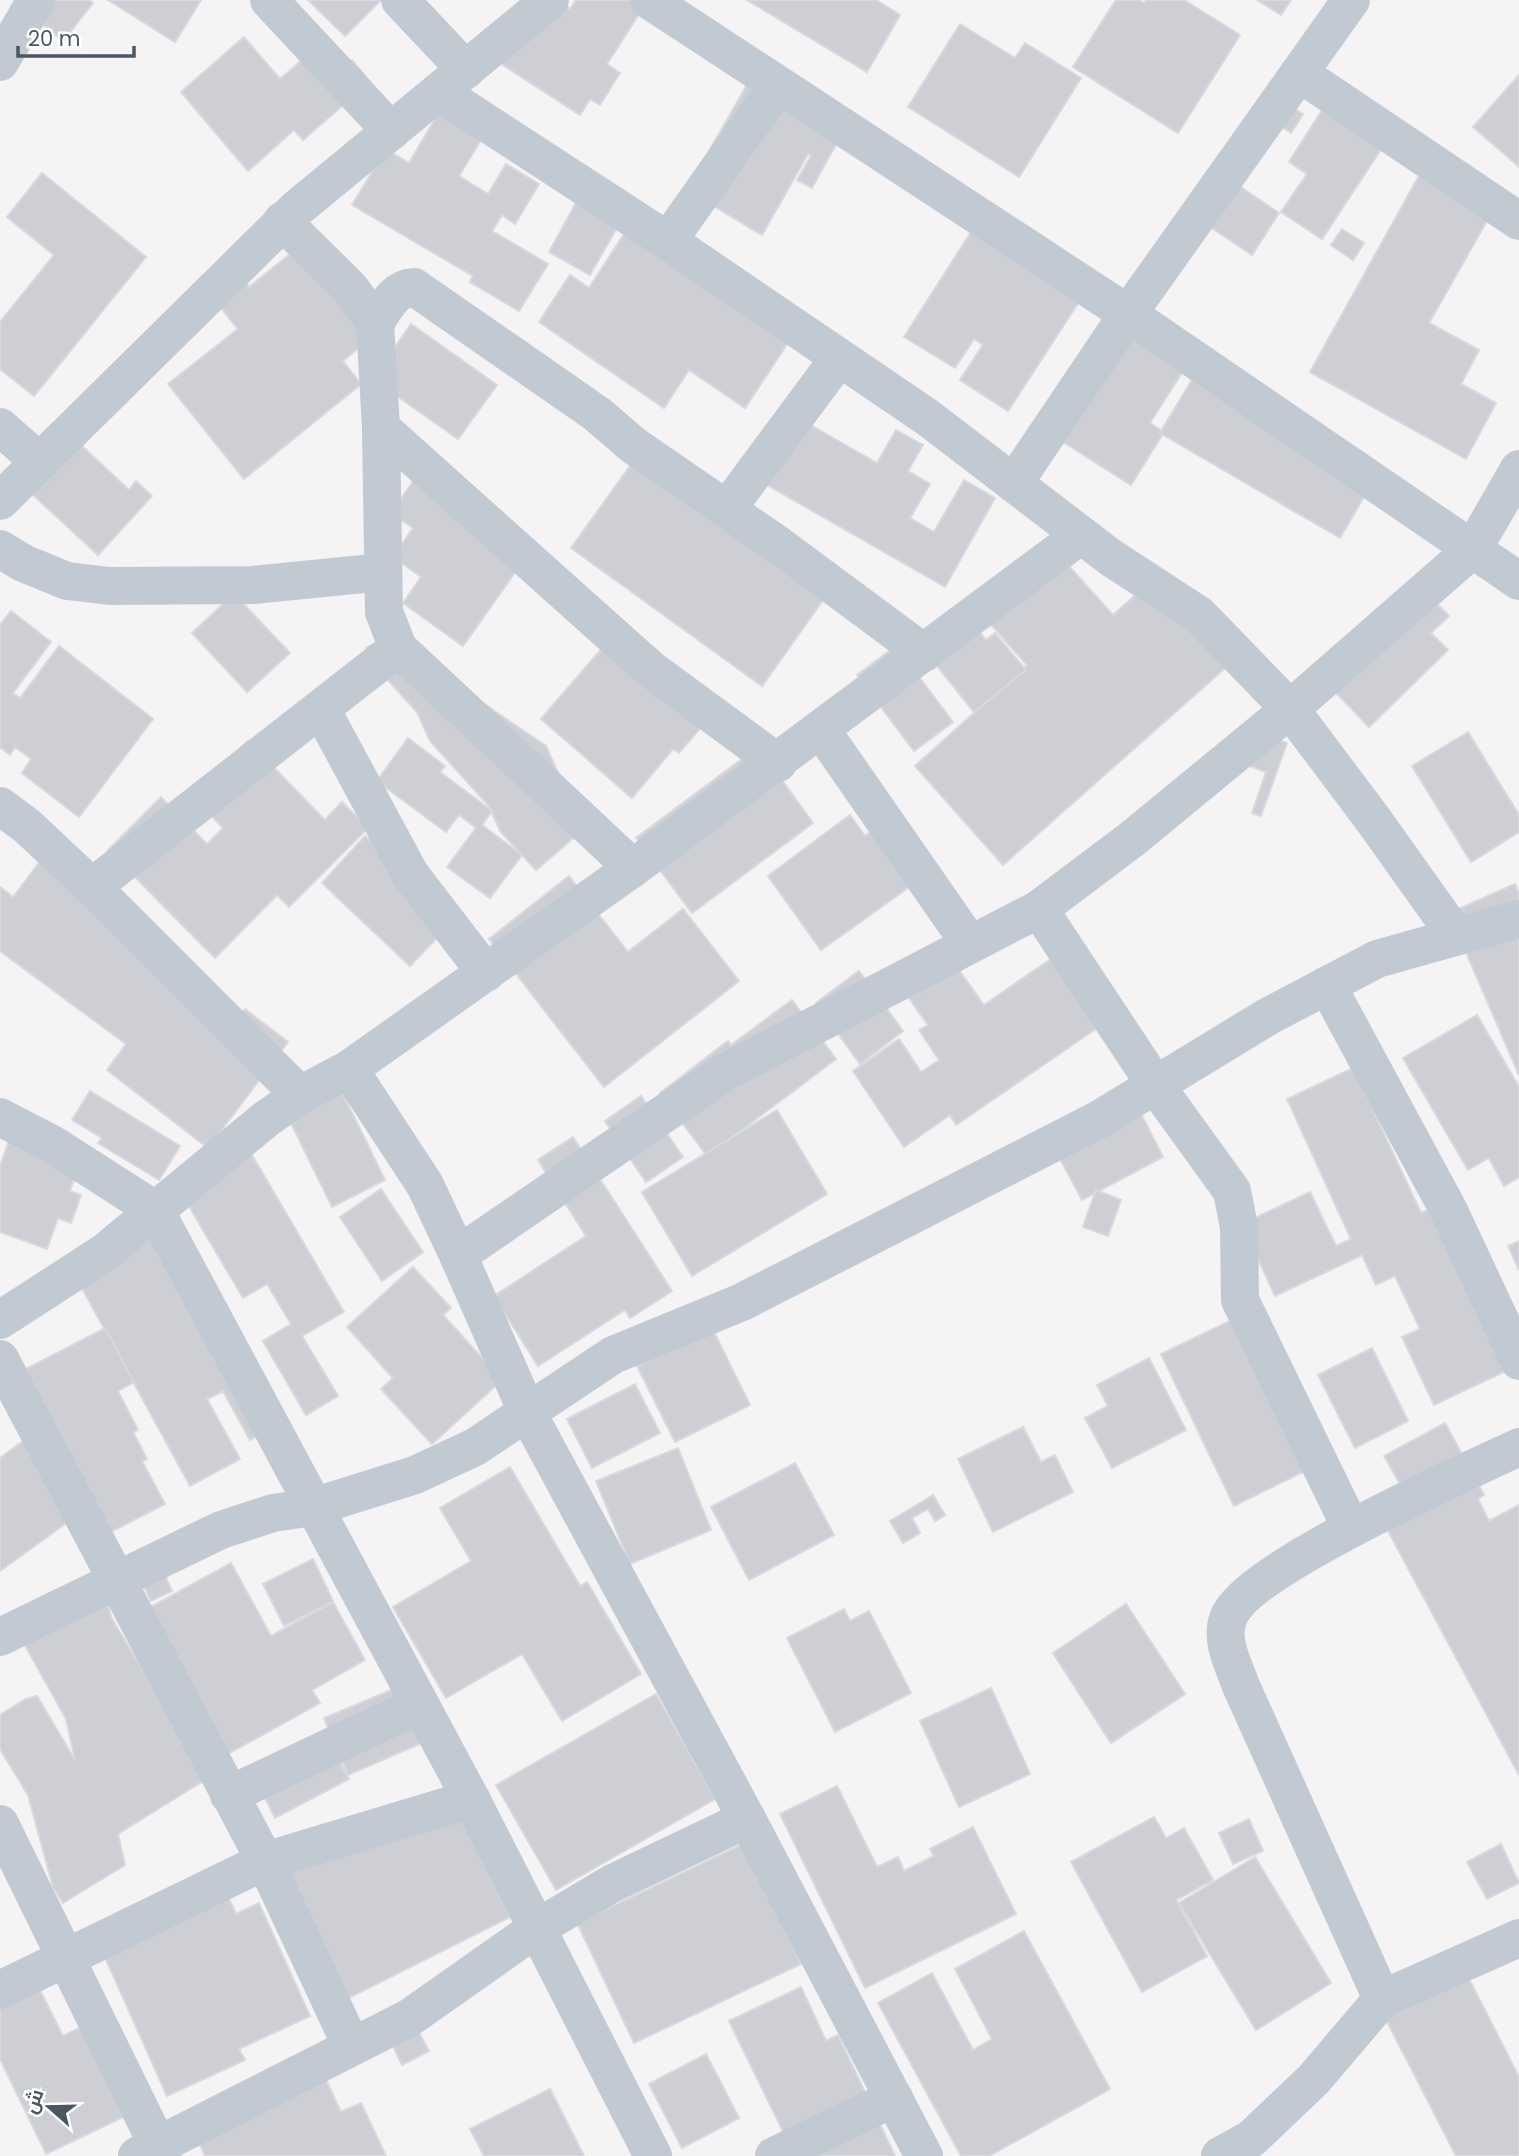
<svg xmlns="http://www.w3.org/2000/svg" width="1519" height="2156" font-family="Poppins,Cairo,sans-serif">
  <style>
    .building { fill: #cdcfd5; stroke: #d7d9de; stroke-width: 2 }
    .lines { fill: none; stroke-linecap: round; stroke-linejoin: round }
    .minor { stroke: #c1cad2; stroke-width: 38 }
  </style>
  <rect width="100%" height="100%" fill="#f5f3f3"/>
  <g class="building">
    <path d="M38 0H89L93 3 63 41 28 13Z"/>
    <path d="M108 0H201L175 42Z"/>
    <path d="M308 0H381L345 36Z"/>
    <path d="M557 0 570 9 576 0H648L607 64 620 73 600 105 590 99 580 115 500 63Z"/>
    <path d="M747 0H876L900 15 867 72Z"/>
    <path d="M1116 0H1139L1144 3 1146 0H1184L1240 35 1178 133 1073 67Z"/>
    <path d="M1257 0H1291L1281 15Z"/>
    <path d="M960 24 1015 58 1025 43 1081 78 1019 177 908 107Z"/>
    <path d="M244 37 280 79 309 54 330 79 352 60 370 82 303 140 294 130 248 171 181 92Z"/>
    <path d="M1519 75V167L1473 127Z"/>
    <path d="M748 83 849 121 812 188 797 180 811 156 808 154 762 235 687 190Z"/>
    <path d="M1330 98 1389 137 1322 239 1281 212 1307 174 1289 162Z"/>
    <path d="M1281 100 1303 114 1291 133 1270 118Z"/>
    <path d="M441 109 484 135 459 176 488 194 506 164 539 184 515 224 502 215 492 231 548 264 519 311 470 282 473 276 352 205 386 149 409 163Z"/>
    <path d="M1421 172 1492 212 1429 323 1479 350 1461 384 1496 403 1466 459 1310 372Z"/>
    <path d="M42 173 146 257 34 396 0 369V322L54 255 7 217Z"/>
    <path d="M1223 175 1279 213 1252 255 1195 217Z"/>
    <path d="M577 201 619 224 590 275 549 252Z"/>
    <path d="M980 218 1088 288 1008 411 960 380 983 345 974 339 955 368 904 337Z"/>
    <path d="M628 228 791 338 745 408 689 370 664 408 539 322 570 275 589 288Z"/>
    <path d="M1342 229 1364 243 1353 260 1331 245Z"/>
    <path d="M300 246 373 336 343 361 361 384 244 479 168 384 238 329 207 291 234 269 249 287Z"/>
    <path d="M1123 318 1190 360 1150 423 1164 432 1131 485 1038 426Z"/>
    <path d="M411 324 497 385 458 439 373 379Z"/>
    <path d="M1196 373 1375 478 1340 538 1160 433Z"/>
    <path d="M784 410 877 463 896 430 923 445 908 471 930 484 910 518 934 532 964 480 995 498 945 587 748 474Z"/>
    <path d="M66 431 129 490 136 481 152 496 98 555 19 482Z"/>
    <path d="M643 448 833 586 762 686 571 548Z"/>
    <path d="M419 473 533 547 463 646 403 603 421 577 393 557 413 528 391 513Z"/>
    <path d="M1051 546 1113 615 1142 589 1233 661 1003 865 915 766 1027 665 978 610Z"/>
    <path d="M1413 579 1449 616 1431 633 1448 650 1369 727 1317 673Z"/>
    <path d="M234 594 290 653 247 692 192 633Z"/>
    <path d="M959 608 986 640 995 633 1026 670 974 712 917 641Z"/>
    <path d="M11 611 51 642 13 693 20 698 59 646 153 719 79 817 22 773 31 759 15 747 10 755 0 747V625Z"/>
    <path d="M624 623 720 705 679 753 673 749 632 798 541 719Z"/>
    <path d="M394 635 430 667 546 746 583 830 536 870 500 831 489 806 430 741 417 712 374 665 366 648Z"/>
    <path d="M896 646 953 722 914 751 857 675Z"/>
    <path d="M1242 727 1287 743 1261 816 1252 813 1266 772 1230 759Z"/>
    <path d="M1468 732 1519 815V832L1471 862 1412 766Z"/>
    <path d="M408 738 445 766 440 772 492 811 482 825 522 855 490 898 447 867 476 828 459 815 446 832 377 781Z"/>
    <path d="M248 741 325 820 342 802 368 828 289 907 277 895 215 958 108 850 161 797 207 844 223 828 192 796Z"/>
    <path d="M758 747 813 823 692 913 636 838Z"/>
    <path d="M850 815 865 836 887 820 926 875 821 950 768 876Z"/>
    <path d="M365 836 454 920 410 966 322 883Z"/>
    <path d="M48 851 243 1012 245 1009 288 1042 208 1148 107 1070 126 1044 0 951V887L13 897Z"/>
    <path d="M569 876 628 952 683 909 739 981 604 1087 489 939Z"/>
    <path d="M1515 884 1519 893V1075L1449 913Z"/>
    <path d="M938 941 984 1005 1051 959 1097 1028 956 1125 950 1115 904 1147 853 1071 899 1039 921 1072 939 1060 919 1030 928 1025 891 973Z"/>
    <path d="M859 971 903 1031 860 1064 816 1003Z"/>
    <path d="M792 1000 836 1059 707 1156 660 1093 728 1041 731 1045Z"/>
    <path d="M1477 1015 1519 1087V1177L1504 1186 1489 1158 1468 1170 1403 1058Z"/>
    <path d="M1353 1068 1421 1213 1437 1206 1512 1368 1434 1405 1402 1337 1420 1329 1395 1276 1376 1285 1362 1255 1275 1296 1242 1224 1310 1192 1336 1246 1351 1239 1287 1099Z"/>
    <path d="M332 1072 385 1180 332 1207 279 1099Z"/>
    <path d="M1128 1088 1163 1157 1082 1200 1045 1131Z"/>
    <path d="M90 1091 180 1146 159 1180 98 1143 102 1138 72 1120Z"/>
    <path d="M641 1096 683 1157 646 1182 605 1121Z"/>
    <path d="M777 1110 827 1194 692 1276 642 1192Z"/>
    <path d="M573 1137 672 1291 630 1318 625 1310 538 1366 494 1296 586 1236 538 1160Z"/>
    <path d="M10 1138 80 1163 70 1191 81 1195 71 1223 58 1218 47 1249 0 1232V1166Z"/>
    <path d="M249 1150 344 1312 302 1336 338 1396 306 1415 263 1341 291 1324 267 1284 243 1298 180 1191Z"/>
    <path d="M381 1189 423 1252 382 1281 340 1217Z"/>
    <path d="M1096 1190 1121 1200 1108 1236 1083 1227Z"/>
    <path d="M149 1225 262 1433 250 1440 223 1391 207 1399 240 1459 190 1486 71 1268Z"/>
    <path d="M1519 1241V1270L1508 1246Z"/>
    <path d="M413 1267 451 1308 443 1315 502 1380 432 1444 381 1389 393 1378 347 1327Z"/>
    <path d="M1238 1317 1311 1468 1234 1506 1161 1354Z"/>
    <path d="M105 1328 134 1382 118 1391 138 1430 133 1432 147 1459 142 1461 165 1504 111 1532 26 1369Z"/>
    <path d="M712 1328 750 1405 675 1442 637 1366Z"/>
    <path d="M1372 1348 1408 1421 1355 1448 1318 1375Z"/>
    <path d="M1149 1358 1186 1430 1112 1468 1085 1418 1108 1406 1097 1385Z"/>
    <path d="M635 1384 660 1433 592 1468 567 1419Z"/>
    <path d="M1445 1423 1484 1495 1478 1499 1489 1521 1519 1505V1775L1372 1501 1401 1486 1384 1456Z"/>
    <path d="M1023 1427 1041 1462 1055 1455 1073 1492 993 1532 958 1459Z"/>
    <path d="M23 1441 76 1516 0 1571V1458Z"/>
    <path d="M678 1448 711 1530 630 1564 596 1481Z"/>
    <path d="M795 1463 834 1535 749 1580 711 1507Z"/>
    <path d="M510 1467 580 1586 587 1582 641 1674 562 1721 522 1654 446 1698 393 1607 471 1561 440 1508Z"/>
    <path d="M933 1495 945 1515 935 1521 928 1509 912 1518 920 1533 903 1543 890 1521Z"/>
    <path d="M157 1557 172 1591 151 1601 135 1567Z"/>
    <path d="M313 1559 333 1601 284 1626 263 1584Z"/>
    <path d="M231 1563 271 1636 333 1602 365 1660 312 1690 320 1703 226 1755 147 1609Z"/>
    <path d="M1126 1604 1185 1694 1111 1743 1053 1653Z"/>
    <path d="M108 1606 112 1619 208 1778 118 1834 125 1865 63 1903 53 1887 28 1795 0 1749V1715L26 1699 37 1696 75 1760 66 1719 11 1620Z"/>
    <path d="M844 1609 850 1621 869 1611 911 1693 835 1732 787 1638Z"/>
    <path d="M408 1683 431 1739 348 1775 324 1718Z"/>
    <path d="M991 1688 1030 1774 959 1807 920 1721Z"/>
    <path d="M656 1694 715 1799 556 1890 496 1785Z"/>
    <path d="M327 1739 349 1779 275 1818 255 1778Z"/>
    <path d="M837 1786 877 1867 898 1857 904 1871 934 1856 930 1849 973 1827 1016 1914 865 1988 780 1814Z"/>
    <path d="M453 1802 510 1917 349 1998 286 1871Z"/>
    <path d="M1154 1817 1166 1838 1184 1828 1213 1880 1176 1900 1207 1956 1142 1992 1071 1862Z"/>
    <path d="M1249 1819 1263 1851 1233 1864 1219 1833Z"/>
    <path d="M745 1843 801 1964 634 2043 577 1923Z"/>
    <path d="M1501 1844 1519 1883 1487 1899 1467 1862Z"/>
    <path d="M1255 1857 1331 1983 1256 2030 1179 1903Z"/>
    <path d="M216 1871 236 1914 259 1903 310 2016 239 2049 245 2060 167 2096 94 1933Z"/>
    <path d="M1024 1931 1110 2089 989 2156H961L878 2003 932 1973 973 2050 992 2039 955 1969Z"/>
    <path d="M1463 1967 1519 2077V2156H1456L1377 2002Z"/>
    <path d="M31 1972 63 2036 91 2022 134 2112 46 2154 0 2059V1987Z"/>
    <path d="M801 1987 826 2041 838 2035 895 2156H795L729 2021Z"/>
    <path d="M411 2017 429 2051 402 2065 385 2030Z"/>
    <path d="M706 2054 739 2118 682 2148 649 2084Z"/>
    <path d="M319 2065 341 2112 361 2103 386 2156H205L186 2115Z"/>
    <path d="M550 2089 584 2156H484L470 2129Z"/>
  </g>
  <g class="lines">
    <g class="minor">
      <path d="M269 0 391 131"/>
      <path d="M400 0 466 70"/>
      <path d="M649 0 1128 314 1519 581"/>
      <path d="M0 62 36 0"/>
      <path d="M1299 73 1519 221"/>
      <path d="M439 92 668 241 927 417 1110 557 1199 615 1290 709 1372 818 1456 936"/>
      <path d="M668 241 778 85"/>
      <path d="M375 323C385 308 394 288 414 287L597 414 633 445 777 544 924 653"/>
      <path d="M0 427 40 462"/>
      <path d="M381 428 649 668 778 763"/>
      <path d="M1014 483 1128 314 1351 0"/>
      <path d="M0 501 295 210 550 0"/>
      <path d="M727 509 839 358"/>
      <path d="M0 549 23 563 67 581 110 586 253 585 383 572"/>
      <path d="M398 648 633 868 1081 535"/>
      <path d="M321 709 410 874 486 973"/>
      <path d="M822 731 970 944"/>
      <path d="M0 806 27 826 92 887 300 1095"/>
      <path d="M92 887 398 648 384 612 381 428 375 323 350 288 282 221"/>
      <path d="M1039 909 1156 1086 1232 1191 1239 1227 1240 1300 1351 1528"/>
      <path d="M1327 985 1449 1211 1519 1361"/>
      <path d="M349 1069 633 868"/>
      <path d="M0 1117 52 1144 155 1210 471 1799 653 2156"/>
      <path d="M0 1320 105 1252 266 1119 300 1095 349 1069 425 1185 458 1255"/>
      <path d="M0 1359 265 1861 351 2045"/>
      <path d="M0 1637 221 1530 273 1513 313 1507 415 1475 475 1447 613 1355 742 1302 1098 1120 1267 1017 1377 959 1519 919"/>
      <path d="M229 1795 419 1705"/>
      <path d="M0 1824 163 2156"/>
      <path d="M0 1990 265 1861 471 1799"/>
      <path d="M1382 1999 1241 1686C1234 1666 1220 1641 1228 1619 1244 1570 1465 1473 1519 1447"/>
      <path d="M137 2156 409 2018 537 1928 611 1884 747 1819"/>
      <path d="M774 2156 894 2098"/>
      <path d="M924 2156 747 1819 528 1414 458 1255 725 1072 1039 909 1132 839 1290 709 1473 549 1519 469"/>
      <path d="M1220 2156 1251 2139 1314 2079 1382 1999 1519 1938"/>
    </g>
  </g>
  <g transform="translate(49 2107) rotate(290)" stroke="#ffffff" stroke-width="5" paint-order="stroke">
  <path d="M0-5L12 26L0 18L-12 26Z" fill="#4a5661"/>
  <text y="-10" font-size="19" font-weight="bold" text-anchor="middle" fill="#4a5661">ش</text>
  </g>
  <path d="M18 46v10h116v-10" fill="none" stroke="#4a5661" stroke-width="3.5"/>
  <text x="28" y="46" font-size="21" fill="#4a5661" stroke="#ffffff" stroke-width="5" paint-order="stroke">20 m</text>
</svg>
